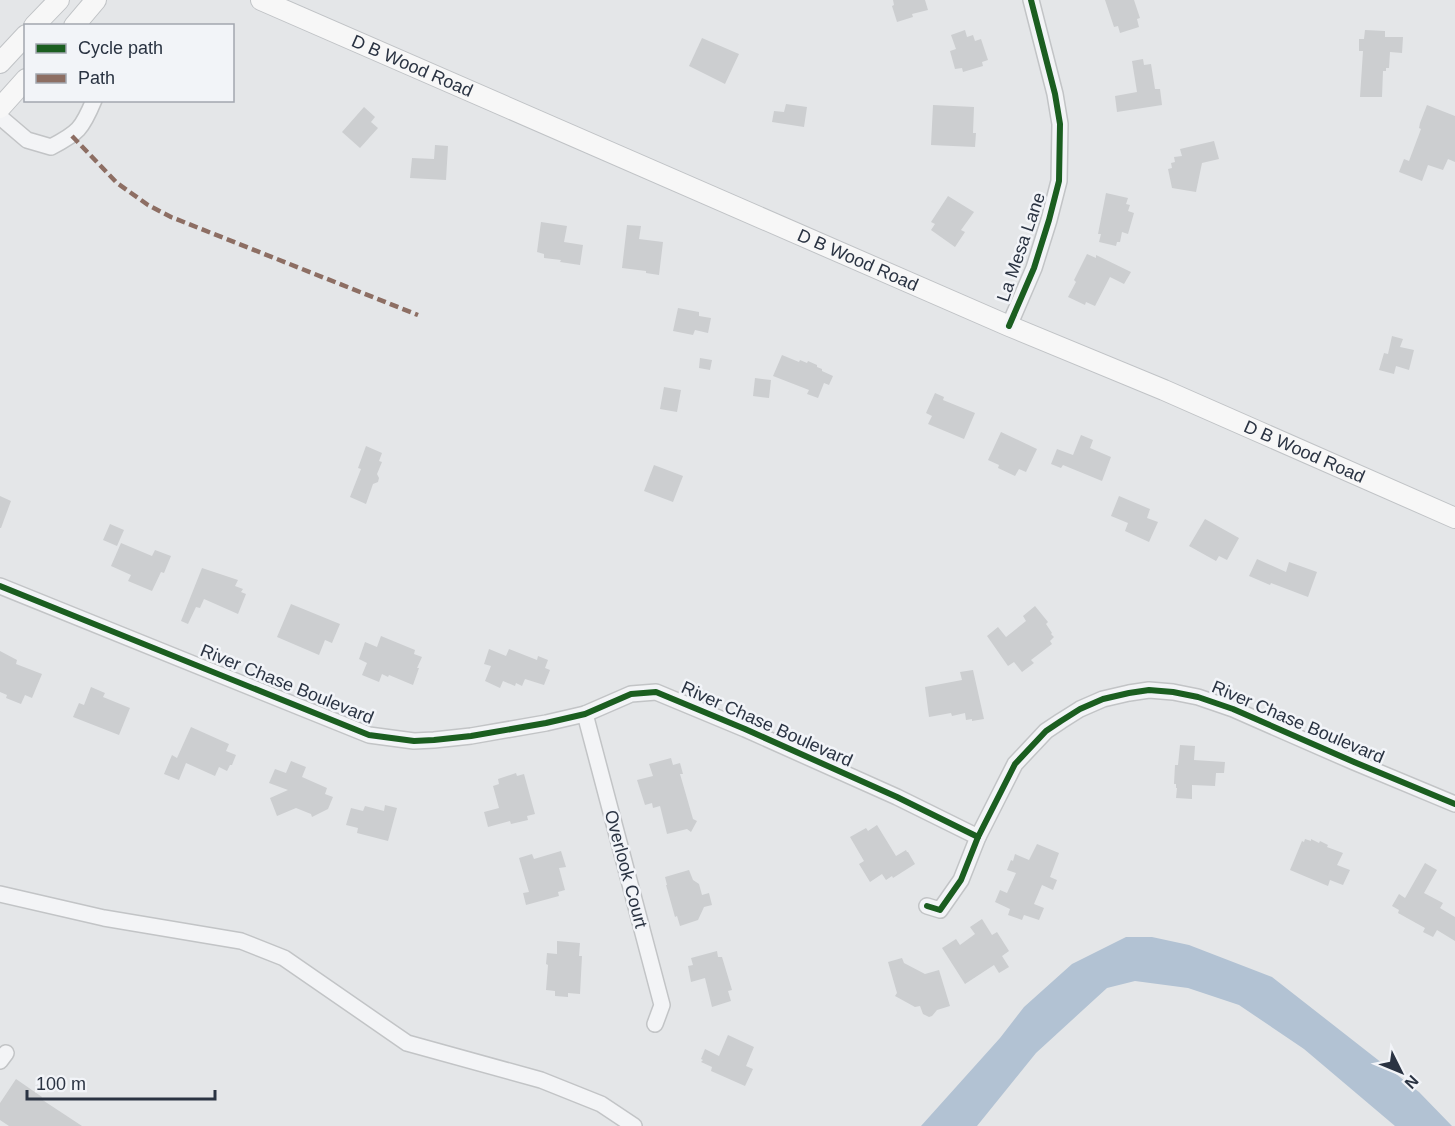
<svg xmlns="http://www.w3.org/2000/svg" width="1455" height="1126" font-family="Arial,sans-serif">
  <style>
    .water { fill: #b2c2d3 }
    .building { fill: #ccced0 }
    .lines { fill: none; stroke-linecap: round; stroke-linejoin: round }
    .minor-casing { stroke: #c2c4c6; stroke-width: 18 }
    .major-casing { stroke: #c0c3c6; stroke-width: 22 }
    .minor { stroke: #f3f4f6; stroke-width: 15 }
    .major { stroke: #f7f7f7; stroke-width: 20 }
    .quiet { stroke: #8d6e63; stroke-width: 4.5; stroke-dasharray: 9 4.5; stroke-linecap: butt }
    .cycleway-casing { stroke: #f2f4f8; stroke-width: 10 }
    .cycleway { stroke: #1b5e20; stroke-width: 6 }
    .labels { text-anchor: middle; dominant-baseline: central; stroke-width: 5; stroke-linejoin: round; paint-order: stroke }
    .street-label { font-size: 18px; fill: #2a3342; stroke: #f2f4f8 }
  </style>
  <rect width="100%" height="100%" fill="#e4e6e8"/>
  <path class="water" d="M1126 937H1152L1189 945 1272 977 1419 1092 1452 1126H1395L1304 1049 1239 1005 1188 988 1135 981 1107 988 1036 1053 977 1126H921L1000 1038 1024 1007 1072 964Z"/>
  <g class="building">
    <path d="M893 0H925L928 10 912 14 913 17 897 22 892 6 894 5Z"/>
    <path d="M1105 0H1134L1140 18 1137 19 1139 27 1120 33 1118 26 1114 27Z"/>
    <path d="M965 30 967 37 973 35 975 41 981 39 988 60 982 62 983 66 963 72 962 68 955 69 950 51 956 49 951 35Z"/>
    <path d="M1365 30 1385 31V37H1403L1402 53 1390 52 1389 68H1386V71H1383L1382 97H1360L1363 51H1359V39H1364Z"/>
    <path d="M702 38 739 54 725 84 689 66Z"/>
    <path d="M1143 59 1144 65 1151 64 1155 89H1160L1162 105 1117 112 1115 96 1137 92 1132 61Z"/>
    <path d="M786 104 807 107 804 127 772 122 774 111 784 112Z"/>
    <path d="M933 105 974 107 973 133H976L975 147 931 145Z"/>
    <path d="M1427 105 1455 116V162L1448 159 1443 170 1428 165 1422 181 1399 172 1404 159 1409 161 1421 129 1419 128 1420 123Z"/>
    <path d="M364 107 375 117 371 122 378 128 360 148 342 132Z"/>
    <path d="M1214 141 1219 159 1202 163 1196 192 1172 188 1168 169 1172 168 1171 163 1175 162 1174 157 1182 156 1180 149Z"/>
    <path d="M435 145 448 146 446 180 410 178 412 158 434 159Z"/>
    <path d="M1106 193 1128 198 1126 204 1130 205 1128 211 1134 213 1128 234 1122 232 1120 242H1117L1116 246 1099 242 1101 234H1098Z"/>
    <path d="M948 196 974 212 961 230 965 232 955 247 931 230 935 224 931 222Z"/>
    <path d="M541 222 567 226 564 242 583 245 580 265 560 262 561 260 544 258V254L537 252Z"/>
    <path d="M627 225 641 226 639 239 663 242 659 275 646 273V271L622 268Z"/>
    <path d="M1087 254 1096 258V255L1131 272 1124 284 1110 277 1095 306 1086 302 1085 305 1068 297 1076 282 1074 280Z"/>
    <path d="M678 308 699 312V316L711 318 708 333 695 330 693 335 673 331Z"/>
    <path d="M1392 336 1403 339 1400 347 1414 350 1409 370 1396 366 1394 374 1379 370 1384 353 1388 354Z"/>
    <path d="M782 355 799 362 800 360 807 363 808 361 817 365V367L822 369V371L833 376 829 385 824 383 818 398 807 394 809 390 773 376Z"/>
    <path d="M700 358 712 360 710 370 699 368Z"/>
    <path d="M755 378 771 380 769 398 753 396Z"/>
    <path d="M664 387 681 390 677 412 660 409Z"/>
    <path d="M935 393 944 397 943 400 975 413 964 439 928 424 932 416 926 413Z"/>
    <path d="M1001 432 1037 449 1026 472 1019 469 1015 476 998 468 999 465 988 460Z"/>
    <path d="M1081 435 1093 440 1090 448 1111 457 1102 481 1063 465 1061 468 1051 464 1057 449 1073 455Z"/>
    <path d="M366 446 382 453 379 461 382 462 377 474 379 478 378 482 373 484 366 504 350 497 361 469 358 468Z"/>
    <path d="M654 465 683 476 673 502 644 491Z"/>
    <path d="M0 496 11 501 1 528H0Z"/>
    <path d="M1119 496 1150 509 1147 518 1158 522 1149 542 1125 531 1128 523 1111 516Z"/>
    <path d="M1205 519 1239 538 1227 560 1219 556 1216 561 1189 546Z"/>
    <path d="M110 524 124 530 117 546 103 540Z"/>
    <path d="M121 543 152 556 155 550 171 556 164 573 161 572 152 591 128 581 131 575 111 566Z"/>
    <path d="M1257 559 1286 572 1289 562 1317 572 1308 597 1271 583 1270 585 1249 576Z"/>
    <path d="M202 568 238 580 235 586 243 589 241 592 246 594 238 614 204 599 200 608 196 607 188 624 181 621Z"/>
    <path d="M291 604 340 624 332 643 325 640 319 655 277 637Z"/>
    <path d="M1035 606 1048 622 1046 624 1052 633 1051 634 1054 637 1050 641 1052 644 1031 660 1034 663 1022 672 1014 662 1008 666 987 636 998 627 1006 637 1026 621 1023 616Z"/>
    <path d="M381 636 415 650 414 654 422 657 417 668H419L413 685 389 675 388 677 382 674 379 682 362 675 367 663 359 659 365 642 377 647Z"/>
    <path d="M489 649 506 656 509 649 537 660 538 656 548 660 545 668 550 670 544 685 525 679 522 686 516 683 515 686 503 681 500 688 485 681 491 666 484 664Z"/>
    <path d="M0 651 17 660 16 664 42 674 32 698 25 695 21 704 6 698 7 695 0 692Z"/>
    <path d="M973 670 984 719 972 721V719L966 720 965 713 952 716 951 713 929 717 925 687 962 680 960 672Z"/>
    <path d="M91 687 105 693 103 697 130 708 119 735 73 717 79 703 84 705Z"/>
    <path d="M191 727 229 744 226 751 236 755 232 765H230L227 771 219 767 215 776 186 763 179 780 164 774 172 755 177 758Z"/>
    <path d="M1180 745 1195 746 1194 760 1225 762 1224 773H1216L1215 786 1192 785V799L1176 798 1177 788H1176V784H1174L1175 765H1178Z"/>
    <path d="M671 758 673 765 680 763 683 774H680L693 819 697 821 691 832 687 829 667 834 660 806 653 808 652 803 645 805 637 780 653 776 649 764Z"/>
    <path d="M291 761 306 767 302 777 327 788 325 794 333 797 328 809 312 817 311 814 296 808 277 816 270 798 288 790 269 783 275 769 286 773Z"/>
    <path d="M516 773 517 776 524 774 535 814 527 816 528 820 511 824 510 821 488 827 484 812 499 808 493 786 499 784 498 779Z"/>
    <path d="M385 805 397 808 388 841 357 833 358 828 346 825 351 808 363 811 365 806 384 811Z"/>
    <path d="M877 825 896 856 906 850 907 852H908L915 864 893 878 892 876 886 880 882 874 870 882 859 864 864 861 850 837 866 828 868 831Z"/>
    <path d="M1305 839 1311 841V839L1319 843 1320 841 1328 845 1327 847 1343 853 1337 865 1350 870 1343 885 1330 880 1328 886 1290 870 1302 841 1304 842Z"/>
    <path d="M1037 844 1059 853 1050 877 1057 880 1053 890 1042 885 1034 904 1044 908 1039 920 1024 915 1022 920 1008 915 1010 909 995 902 1000 890 1007 893 1016 873 1007 870 1011 860 1013 861 1015 854 1029 860Z"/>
    <path d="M561 851 566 867 559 868 565 890 558 892 559 896 526 905 523 893 529 892 519 858 532 854 534 859Z"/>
    <path d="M1425 863 1437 870 1424 893 1443 903 1440 908 1455 917V941L1437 930 1433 937 1423 932 1425 928 1398 913 1399 910 1392 906 1399 894 1405 898Z"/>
    <path d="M689 870 693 880 699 884 702 895 709 893 712 905 704 907 698 920 680 926 677 916 675 917 666 885H667L665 877Z"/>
    <path d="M982 919 992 935 997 932 1009 951 1002 956 1009 967 999 973 994 965 965 984 942 948 956 939 960 945 975 934 970 927Z"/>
    <path d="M557 941 580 943 579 956H582L580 994 568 993V997L555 996V991L546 990 548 965 546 964 547 953 557 954Z"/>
    <path d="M717 951 718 957H722L732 990 728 991 731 1001 712 1007 705 978 691 982 688 966 693 965 691 958Z"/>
    <path d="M902 958 904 963 925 974 939 970 950 1006 937 1010 932 1016 929 1017 923 1014 920 1006 915 1007 895 996 897 993 888 962Z"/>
    <path d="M728 1035 754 1047 746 1066 753 1069 745 1086 711 1071 712 1067 701 1062 703 1060 701 1059 705 1049 719 1056Z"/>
    <path d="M16 1079 42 1097 41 1099 82 1126H9L0 1120V1103Z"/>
  </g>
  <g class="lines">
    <g class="minor-casing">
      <g id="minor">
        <path d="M0 117 27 140 51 147C78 133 82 129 94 100"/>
        <path d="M1009 326 1034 268 1049 220 1059 181 1060 124 1055 94 1031 0"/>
        <path d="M0 586 369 735 414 741 434 740 471 736 546 723 585 714 631 694 656 692 745 729 897 797 978 837"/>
        <path d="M585 714 662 1005 655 1024"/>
        <path d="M0 894 104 918 241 941 284 958 407 1043 541 1080 601 1104 634 1126"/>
        <path d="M927 906 940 910 961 880 978 837 1015 764 1046 731 1061 721 1080 709 1103 699 1129 693 1149 690 1173 692 1198 697 1233 709 1354 762 1455 804"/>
        <path d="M0 1061 6 1053"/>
      </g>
    </g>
    <g class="major-casing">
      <g id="major">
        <path id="s1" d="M261 0 1009 326 1164 390 1455 518"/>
        <path d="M34 26 59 0"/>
        <path d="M74 26 96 0"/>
        <path d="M0 63 26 35"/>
        <path d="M0 108 26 79"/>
      </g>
    </g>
    <use href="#minor" class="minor"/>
    <use href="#major" class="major"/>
    <path class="quiet" d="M72 136 117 183 148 205 171 217 418 315"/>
    <g class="cycleway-casing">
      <g id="cycleway">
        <path d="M1009 326 1034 268 1049 220 1059 181 1060 124 1055 94 1031 0"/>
        <path d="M0 586 369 735 414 741 434 740 471 736 546 723 585 714 631 694 656 692 745 729 897 797 978 837"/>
        <path d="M927 906 940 910 961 880 978 837 1015 764 1046 731 1061 721 1080 709 1103 699 1129 693 1149 690 1173 692 1198 697 1233 709 1354 762 1455 804"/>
      </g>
    </g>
    <use href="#cycleway" class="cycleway"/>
  </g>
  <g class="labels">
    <g class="street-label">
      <text stroke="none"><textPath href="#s1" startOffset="165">D B Wood Road</textPath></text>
      <text transform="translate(1021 247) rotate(-71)">La Mesa Lane</text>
      <text stroke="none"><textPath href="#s1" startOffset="651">D B Wood Road</textPath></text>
      <text stroke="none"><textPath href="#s1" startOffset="1137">D B Wood Road</textPath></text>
      <text transform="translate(287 684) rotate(22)">River Chase Boulevard</text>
      <text transform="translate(1298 722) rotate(23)">River Chase Boulevard</text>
      <text transform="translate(767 724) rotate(24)">River Chase Boulevard</text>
      <text transform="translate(626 869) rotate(75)">Overlook Court</text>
    </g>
  </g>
  <rect x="24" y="24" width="210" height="78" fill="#f2f4f8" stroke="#a2a7af" stroke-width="1.5"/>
  <rect x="36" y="44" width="30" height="9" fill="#1b5e20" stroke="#a2a7af" stroke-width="1.5"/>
  <text x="78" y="54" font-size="18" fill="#2a3342">Cycle path</text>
  <rect x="36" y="74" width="30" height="9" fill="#8d6e63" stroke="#a2a7af" stroke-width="1.5"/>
  <text x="78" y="84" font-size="18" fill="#2a3342">Path</text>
  <g transform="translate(1401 1072) rotate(133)" stroke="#f2f4f8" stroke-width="4.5" paint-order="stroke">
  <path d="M0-4.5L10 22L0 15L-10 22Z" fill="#2a3342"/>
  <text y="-9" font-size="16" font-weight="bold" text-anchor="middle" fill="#2a3342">N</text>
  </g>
  <path d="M27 1090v9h188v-9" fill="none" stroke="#2a3342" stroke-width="3"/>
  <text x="36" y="1090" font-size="18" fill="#2a3342" stroke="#f2f4f8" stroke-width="4.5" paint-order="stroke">100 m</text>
</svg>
